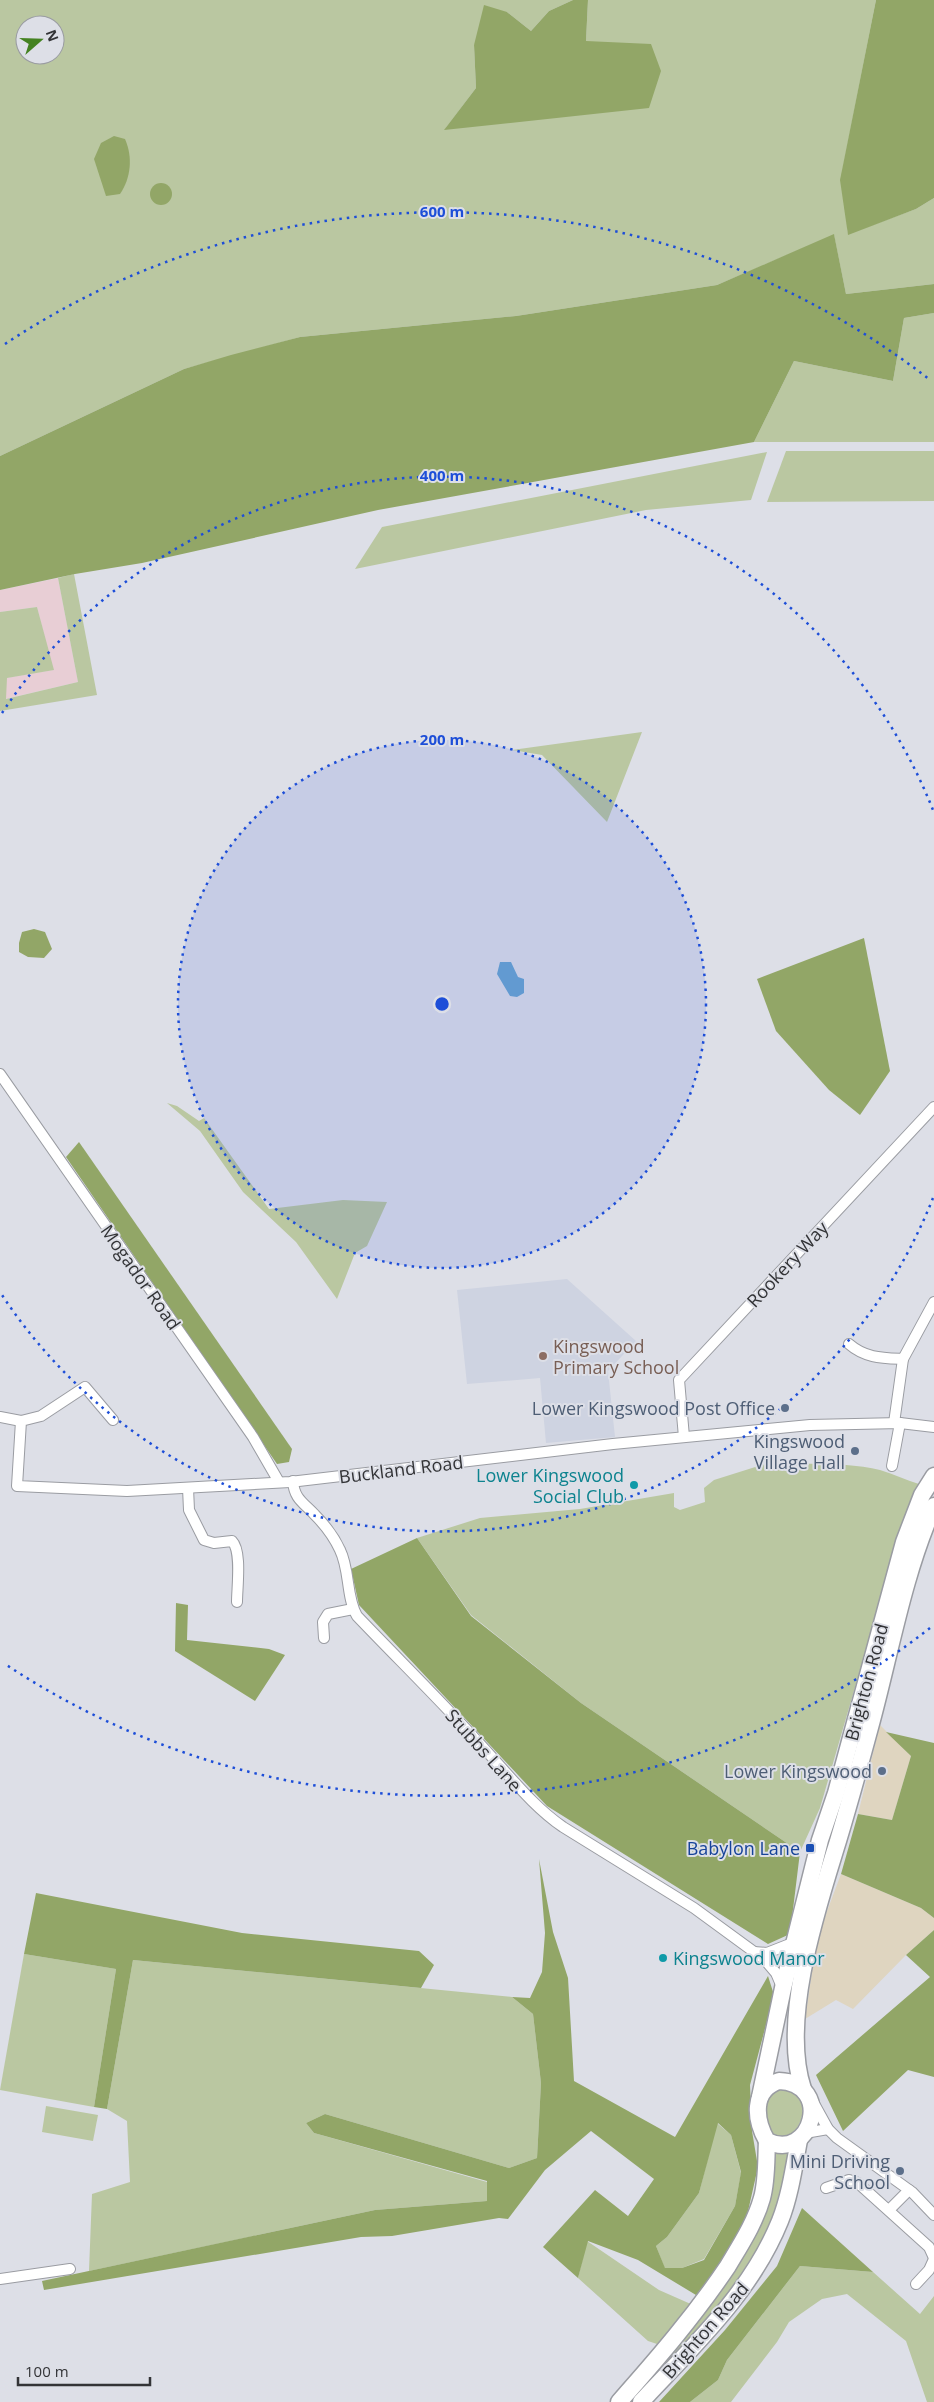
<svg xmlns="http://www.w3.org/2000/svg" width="934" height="2402" font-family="'Open Sans',sans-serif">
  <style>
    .commercial { fill: #dfd5c0 }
    .industrial { fill: #e8ced5 }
    .built { fill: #ced3e1 }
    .green { fill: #bac7a1; fill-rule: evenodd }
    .forest { fill: #92a667; fill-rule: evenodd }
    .water { fill: #6ca5d1 }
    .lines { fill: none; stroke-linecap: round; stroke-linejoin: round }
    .minor-casing { stroke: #9a9ca2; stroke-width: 12 }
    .trunk-casing { stroke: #9a9ca2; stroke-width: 19 }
    .minor { stroke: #fff; stroke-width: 10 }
    .trunk { stroke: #fff; stroke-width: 16 }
    .ring { fill: none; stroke: #1d4ed8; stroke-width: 2.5; stroke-dasharray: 2.5 5 }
    .education-dot { fill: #8d6e63; stroke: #dddfe7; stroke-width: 2 }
    .service-dot { fill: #5c6f8a; stroke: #dddfe7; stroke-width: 2 }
    .culture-dot { fill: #0f9aa8; stroke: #dddfe7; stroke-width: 2 }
    .transit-dot { fill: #1a4fb4; stroke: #dddfe7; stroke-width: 2 }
    .labels { text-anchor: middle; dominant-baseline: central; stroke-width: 4; stroke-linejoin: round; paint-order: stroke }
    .street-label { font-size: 18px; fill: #333437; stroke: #dddfe7 }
    .education-label { font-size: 18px; fill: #785e54; stroke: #dddfe7; text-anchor: start }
    .service-label { font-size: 18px; fill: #4e5e75; stroke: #dddfe7; text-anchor: end }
    .culture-label { font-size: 18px; fill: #0d838f; stroke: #dddfe7; text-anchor: end }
    .transit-label { font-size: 18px; fill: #164399; stroke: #dddfe7; text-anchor: end }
    .centre { fill: #1d4ed8; stroke: #dddfe7; stroke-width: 2.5 }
    .ring-label { font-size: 15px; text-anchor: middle; font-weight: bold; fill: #1d4ed8; stroke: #dddfe7; stroke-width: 4; stroke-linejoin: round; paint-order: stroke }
  </style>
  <rect width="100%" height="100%" fill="#dddfe7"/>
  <g class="commercial">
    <path d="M880 1725 911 1756 892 1820 858 1814Z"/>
    <path d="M841 1874 921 1908 934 1918V1930L906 1955 853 2009 836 2000 805 2019 817 1938Z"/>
  </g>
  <path class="industrial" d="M58 578 78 682 5 699 6 678 53 670 37 607 0 612V590Z"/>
  <path class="built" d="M567 1279 636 1341 608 1371 615 1437 546 1443 540 1378 467 1384 457 1290Z"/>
  <g class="green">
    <path d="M0 0H573L549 11 531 31 507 12 474 45 476 88 445 129 586 41 588 0H876L842 172 848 234 916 209 934 198V284L846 294 834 235 717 285 516 316 300 337 184 369 0 456ZM25 25H55V55H25Z"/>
    <path d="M934 313V442H754L794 361 893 381 904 318Z"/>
    <path d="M786 451H934V501L767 502Z"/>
    <path d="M767 452 751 500 646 510 355 569 382 527Z"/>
    <path d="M74 574 97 695 0 711V612L37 607 54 670 7 678 6 699 78 682 58 578Z"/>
    <path d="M642 732 607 822 542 755 512 750Z"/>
    <path d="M167 1103 177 1106 199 1121 204 1118 269 1209 343 1200 387 1202 367 1246 355 1253 337 1299 296 1242 243 1192 200 1131Z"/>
    <path d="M765 1464C796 1464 850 1462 880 1470 893 1474 906 1480 919 1484L889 1570 820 1808 800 1852 581 1703 471 1615 417 1538 480 1518 580 1509 674 1493V1507L680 1510 705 1502 704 1488 714 1480Z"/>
    <path d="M24 1954 116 1969 94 2107 0 2090Z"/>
    <path d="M133 1960 512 1997 533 2014 541 2083 537 2158 509 2168 325 2114 306 2123 314 2133 487 2182V2201L375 2210 89 2271 92 2194 130 2182 127 2121 107 2109Z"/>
    <path d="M787 2086 800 2097C806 2117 800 2126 786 2141L766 2131 765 2097 773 2089Z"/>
    <path d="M46 2106 98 2115 93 2141 42 2132Z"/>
    <path d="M717 2123 731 2135 741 2173 735 2206 704 2259 682 2268 665 2269 656 2246 667 2237 699 2193Z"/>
    <path d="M772 2150 791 2151 783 2193 767 2239 739 2286 635 2402H626L725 2280Z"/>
    <path d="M587 2241 659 2290 693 2305 657 2344 648 2341 578 2278Z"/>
    <path d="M800 2266 873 2272 920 2314 934 2296V2402H927L906 2341 847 2294 822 2299 789 2322 777 2342 731 2402H690L718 2380 727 2360Z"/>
  </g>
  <g class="forest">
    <path d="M573 0H588L586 41 651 44 661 71 649 108 444 130 476 88 474 45 484 5 507 12 531 31 549 11Z"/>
    <path d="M876 0H934V198L916 209 848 235 840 180Z"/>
    <path d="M114 136 125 139C133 157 131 178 120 194L106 196 94 159 101 143Z"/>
    <circle cx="161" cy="194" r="11"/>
    <path d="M834 234 846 294 934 284V313L904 318 893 381 794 361 754 442 378 510 142 563 75 574 0 590V456L184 369 231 355 300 337 516 316 717 285Z"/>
    <path d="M34 929 45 932 52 949 44 958 28 957 19 952V943L22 932Z"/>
    <path d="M864 938 890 1071 860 1115 829 1090 776 1031 757 979Z"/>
    <path d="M79 1142 292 1449 289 1462 277 1464 66 1157Z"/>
    <path d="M417 1538 471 1616 581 1703 800 1852 790 1934 768 1944 547 1806 359 1605 351 1569Z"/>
    <path d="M176 1603 188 1605 187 1640 269 1649 285 1655 255 1701 175 1651Z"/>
    <path d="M886 1732 934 1743V1918L921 1908 841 1874 858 1814 892 1820 911 1756Z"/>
    <path d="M539 1859 553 1932 568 1978 574 2081 675 2137 768 1976 774 1995 750 2085 752 2131 758 2167 746 2220 717 2270 696 2295 638 2260 588 2241 578 2278 543 2247 595 2190 628 2216 654 2179 591 2131 545 2170 508 2219 499 2218 392 2236 361 2237 44 2290 42 2281 375 2210 487 2201V2181L314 2133 306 2123 325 2114 509 2168 537 2158 541 2083 533 2014 512 1997 530 1998 542 1972 545 1933ZM718 2123 731 2135 741 2172 735 2206 704 2260 682 2268H665L656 2246 667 2237 699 2193Z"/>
    <path d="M36 1893 242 1933 419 1951 434 1965 421 1988 133 1960 107 2109 94 2107 116 1969 24 1954Z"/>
    <path d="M934 1930V2077L908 2070 843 2131 816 2075 930 1977 906 1955Z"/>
    <path d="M802 2208 873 2272 800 2266 727 2360 718 2380 690 2402H659L725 2330 777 2266Z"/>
  </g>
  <path class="water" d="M500 962H511L518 977 524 979V993L517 997 510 996 497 974Z"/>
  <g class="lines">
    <g class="minor-casing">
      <g id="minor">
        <path d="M0 1074 253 1437 279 1482"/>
        <path d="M849 1344C865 1358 882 1358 903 1359"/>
        <path d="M0 1417 21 1421"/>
        <path d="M113 1420 85 1387 41 1416 21 1421 17 1486 127 1491 290 1482 613 1444 810 1425 900 1423 934 1427"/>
        <path d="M894 1423 903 1359 934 1302"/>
        <path d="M684 1437 679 1380 934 1107"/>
        <path d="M892 1466 900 1423"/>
        <path d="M293 1481C294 1499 304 1503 315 1515 325 1525 334 1537 340 1550 350 1570 346 1597 357 1616 401 1662 447 1707 490 1755 514 1781 534 1807 563 1827L694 1908 765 1960 776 1973 782 1987"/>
        <path d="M188 1488 189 1510 204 1540 214 1543 232 1541C242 1551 237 1587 237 1602"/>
        <path d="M324 1638 323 1622 328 1614 353 1609"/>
        <path d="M754 1952 767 1953 795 1942"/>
        <path d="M812 2100 828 2129 837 2138 912 2192 934 2215"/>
        <path d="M805 2133 828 2129"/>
        <path d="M826 2188 849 2180 858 2183 929 2247 934 2258"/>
        <path d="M889 2210 909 2190"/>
        <path d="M0 2279 70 2269"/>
        <path d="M916 2284 929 2270 934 2259"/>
      </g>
    </g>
    <g class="trunk-casing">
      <g id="trunk">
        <path d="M779 2081C834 2083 812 2163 767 2141 755 2120 751 2090 779 2081Z"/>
        <path d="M803 2089C780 2020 817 1909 838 1841 850 1801 861 1761 872 1720 891 1649 904 1573 934 1506"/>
        <path d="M760 2097 783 1988 820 1840 836 1793 904 1542 922 1495 934 1476"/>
        <path d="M619 2402C658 2358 695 2315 728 2266 741 2244 755 2223 762 2198 767 2180 766 2161 767 2141"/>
        <path d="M641 2402C693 2346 751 2293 780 2221 790 2196 794 2167 799 2140"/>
      </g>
    </g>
    <use href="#minor" class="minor"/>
    <use href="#trunk" class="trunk"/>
  </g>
  <circle cx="442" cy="1004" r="264" fill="#1d4ed8" fill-opacity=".12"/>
  <g class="ring">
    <circle cx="442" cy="1004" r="264"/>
    <path d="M933 1198A528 528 0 0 1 2 1295M2 713A528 528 0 0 1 933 810"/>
    <path d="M930 1628A792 792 0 0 1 5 1664M5 344A792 792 0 0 1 930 380"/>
  </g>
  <circle class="education-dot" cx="543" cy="1356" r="5"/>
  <g class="service-dot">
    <circle cx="785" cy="1408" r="5"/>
    <circle cx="855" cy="1451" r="5"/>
    <circle cx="882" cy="1771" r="5"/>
    <circle cx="900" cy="2171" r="5"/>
  </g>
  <g class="culture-dot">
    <circle cx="634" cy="1485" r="5"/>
    <circle cx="663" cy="1958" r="5"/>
  </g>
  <rect class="transit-dot" x="805" y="1843" width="10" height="10" rx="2.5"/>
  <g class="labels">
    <g class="street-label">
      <text transform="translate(787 1264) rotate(-47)">Rookery Way</text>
      <text transform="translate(141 1277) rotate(55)">Mogador Road</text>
      <text transform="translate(401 1469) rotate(-7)">Buckland Road</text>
      <text transform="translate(866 1682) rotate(-75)">Brighton Road</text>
      <text transform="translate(484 1750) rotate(48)">Stubbs Lane</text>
      <text transform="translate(705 2330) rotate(-49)">Brighton Road</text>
    </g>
    <g class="education-label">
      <text x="553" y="1346">Kingswood<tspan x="553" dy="21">Primary School</tspan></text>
    </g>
    <g class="service-label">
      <text x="775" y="1408">Lower Kingswood Post Office</text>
      <text x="845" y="1441">Kingswood<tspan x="845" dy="21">Village Hall</tspan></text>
      <text x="872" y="1771">Lower Kingswood</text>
      <text x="890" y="2161">Mini Driving<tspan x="890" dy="21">School</tspan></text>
    </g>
    <g class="culture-label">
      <text x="624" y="1475">Lower Kingswood<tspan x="624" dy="21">Social Club</tspan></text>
      <text x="673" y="1958" text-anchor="start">Kingswood Manor</text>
    </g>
    <g class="transit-label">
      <text x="800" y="1848">Babylon Lane</text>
    </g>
  </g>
  <circle cx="442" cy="1004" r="8" class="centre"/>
  <g class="ring-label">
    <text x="442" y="217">600 m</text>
    <text x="442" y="481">400 m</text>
    <text x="442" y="745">200 m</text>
  </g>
  <g transform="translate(40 40) rotate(70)"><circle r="24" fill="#dddfe7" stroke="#999ba1"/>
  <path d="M0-4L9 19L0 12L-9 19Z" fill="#448221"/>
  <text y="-8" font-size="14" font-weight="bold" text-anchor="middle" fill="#333437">N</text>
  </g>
  <path d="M18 2377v8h132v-8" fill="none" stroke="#333437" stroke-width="2.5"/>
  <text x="25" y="2377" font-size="15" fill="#333437" stroke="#dddfe7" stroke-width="4" paint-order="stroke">100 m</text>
</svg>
